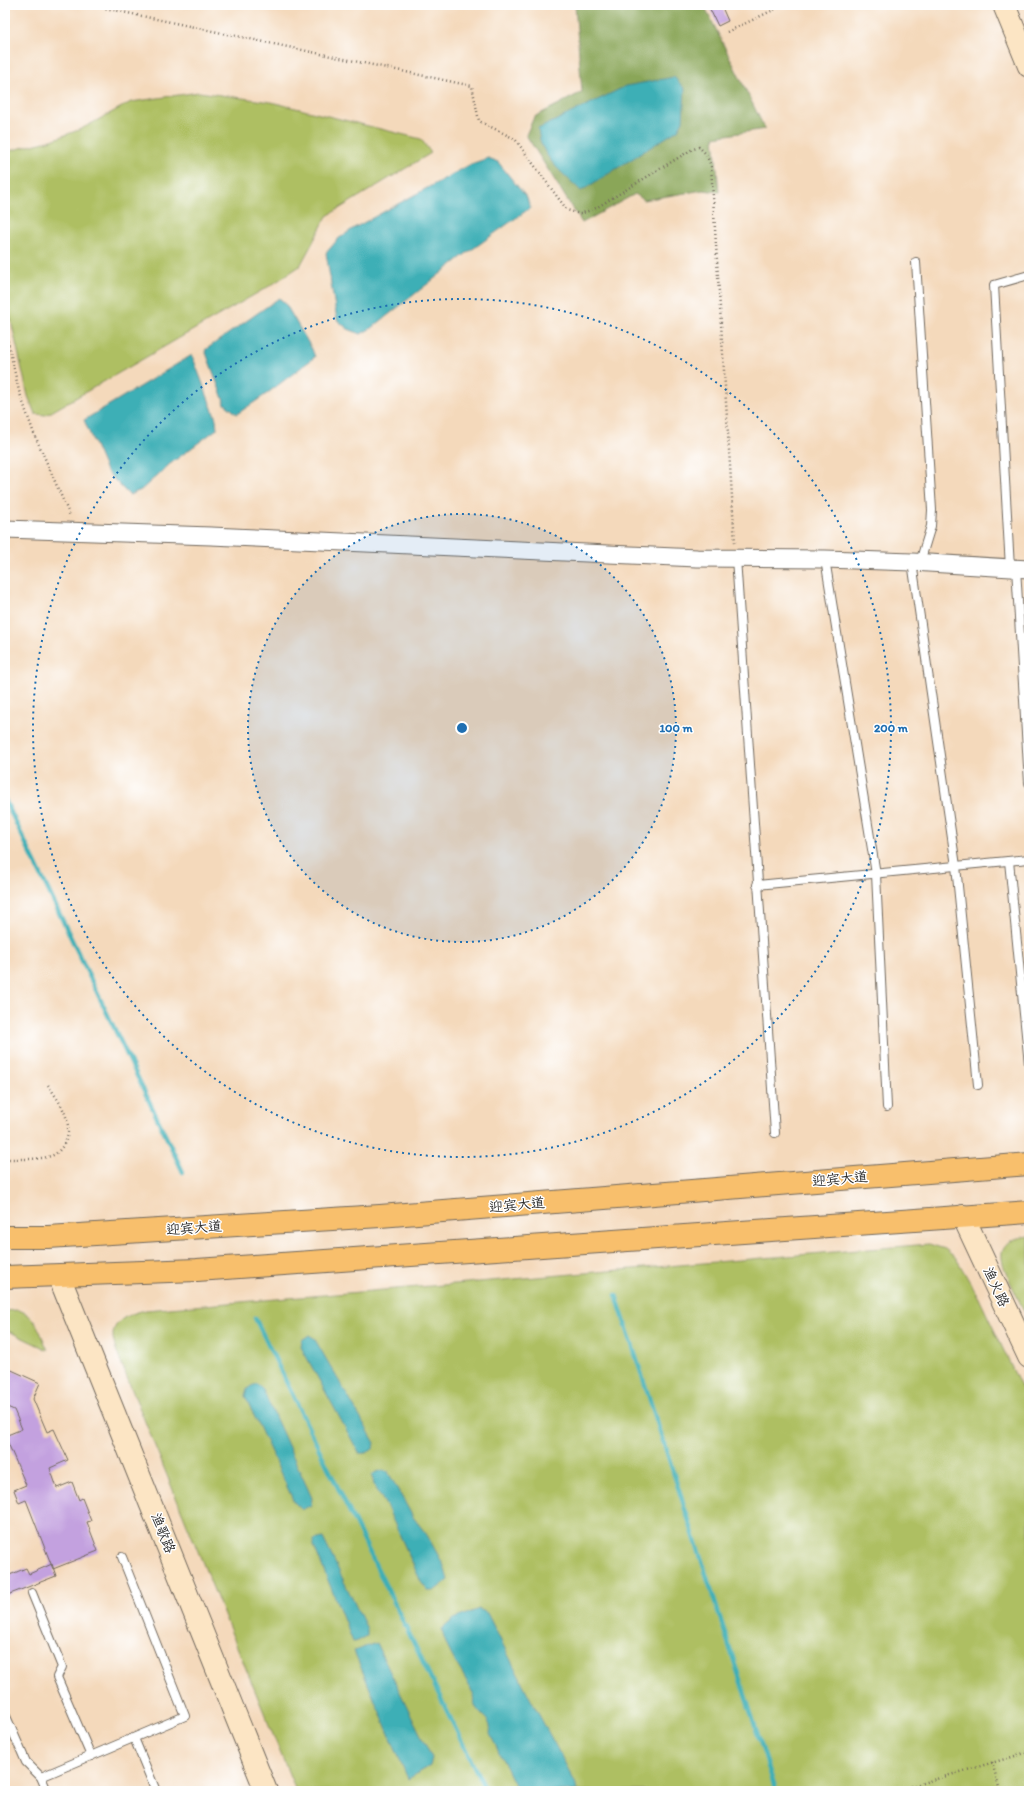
<svg xmlns="http://www.w3.org/2000/svg" width="1034" height="1796" font-family="Itim,'LXGW WenKai TC',sans-serif">
  <style>
    .green { fill: #aebf62; stroke: #6c7546 }
    .forest { fill: #8aa658; stroke: #5a6842 }
    .water { fill: #3eafb6; stroke: #346d70 }
    .lines { fill: none; stroke-linecap: round; stroke-linejoin: round }
    .stream { stroke: #3eafb6; stroke-width: 4.5 }
    .building { fill: #c3a1df }
    .lane-casing { stroke: #71685d; stroke-width: 10 }
    .street-casing { stroke: #71685d; stroke-width: 19 }
    .secondary-casing { stroke: #71685d; stroke-width: 24 }
    .highway-casing { stroke: #71685d; stroke-width: 24 }
    .path { stroke: #71685d; stroke-width: 2.5; stroke-dasharray: 1 3; stroke-linecap: butt }
    .lane { stroke: #fff; stroke-width: 8 }
    .street { stroke: #fff; stroke-width: 17 }
    .secondary { stroke: #fce5c4; stroke-width: 22 }
    .highway { stroke: #f8bf6c; stroke-width: 22 }
    .ring { fill: none; stroke: #1f6fb2; stroke-width: 2; stroke-dasharray: 2 4 }
    .labels { text-anchor: middle; dominant-baseline: central; stroke-width: 3; stroke-linejoin: round; paint-order: stroke }
    .street-label { font-size: 14px; fill: #2b2b2b; stroke: #fff }
    .centre { fill: #1f6fb2; stroke: #fff; stroke-width: 2 }
    .ring-label { font-size: 12px; text-anchor: middle; font-weight: bold; fill: #1f6fb2; stroke: #fff; stroke-width: 3; stroke-linejoin: round; paint-order: stroke }
  </style>
  <rect width="100%" height="100%" fill="#fff"/>
  <filter id="ink" filterUnits="userSpaceOnUse"><feTurbulence type="fractalNoise" baseFrequency=".025" numOctaves="2"/><feDisplacementMap in="SourceGraphic" scale="8" xChannelSelector="R" yChannelSelector="G"/><feConvolveMatrix kernelMatrix="1 2 1 2 8 2 1 2 1" color-interpolation-filters="sRGB"/></filter>
  <filter id="wash" filterUnits="userSpaceOnUse"><feTurbulence type="fractalNoise" baseFrequency=".012" numOctaves="4" result="noise"/><feDisplacementMap in="SourceGraphic" scale="16" xChannelSelector="R" yChannelSelector="G"/><feGaussianBlur stdDeviation="0.9" result="paint"/><feColorMatrix in="noise" values="0 0 0 0 0 0 0 0 0 0 0 0 0 0 0 0 0 1.4 0 .05"/><feComposite in="paint" operator="in"/></filter>
  <g filter="url(#wash)">
    <rect width="100%" height="100%" fill="#f4d9bb"/>
    <g class="green">
      <path d="M199 92 271 102 421 139 431 153 327 216 300 266 273 284 46 415 35 414 28 396 5 294V152L52 140 81 129 131 102Z"/>
      <path d="M1029 1236V1322C1024 1310 1018 1299 1013 1288 1001 1262 990 1241 1029 1236Z"/>
      <path d="M929 1244 945 1249 956 1258 979 1298 1029 1404V1791H296L119 1358C117 1351 113 1343 113 1336 113 1319 132 1313 146 1310Z"/>
      <path d="M18 1310C37 1315 40 1334 48 1350L8 1331 5 1337V1311Z"/>
    </g>
    <path class="forest" d="M575 5H704L765 129 714 137 719 192 703 190 644 200 635 194 582 223 526 135 534 117 582 92Z"/>
    <g class="water">
      <path d="M674 77 685 89 683 121 678 130 581 191C561 171 541 158 538 129L626 86Z"/>
      <path d="M488 158 498 162 527 198 530 208 463 256 373 327 361 334 348 329 337 320 326 253 338 239 354 228 471 164Z"/>
      <path d="M279 298 285 303 312 349 315 357 265 395 237 414 225 404 205 350Z"/>
      <path d="M192 355 216 419 217 429 170 464 141 490 129 495 106 471 84 420Z"/>
      <path d="M309 1335 314 1338 375 1443 374 1448C369 1452 366 1454 359 1453L301 1347 302 1340Z"/>
      <path d="M257 1384 262 1388 312 1498 311 1505 302 1510 294 1502 245 1396C246 1388 250 1386 257 1384Z"/>
      <path d="M383 1470 388 1472 413 1517 427 1535 444 1566 448 1580 434 1591H428L421 1582 387 1507 374 1485 372 1475 376 1472Z"/>
      <path d="M323 1538 367 1629V1636L358 1641 353 1642 314 1546V1540Z"/>
      <path d="M479 1609 487 1613 490 1619 530 1698 575 1782 577 1791H518L490 1734C493 1718 480 1718 475 1705 474 1703 475 1699 474 1696 465 1673 446 1654 442 1629L454 1619Z"/>
      <path d="M376 1643 432 1758 430 1766 408 1779 354 1651Z"/>
    </g>
    <g class="lines">
      <g class="stream">
        <path d="M5 800 183 1172"/>
        <path d="M616 1295 776 1791"/>
        <path d="M255 1318 486 1791"/>
      </g>
    </g>
    <g id="blocks">
      <g class="building">
        <path d="M708 5H721L728 21 718 26Z"/>
        <path d="M5 1367 40 1383 33 1399 47 1432 54 1429 68 1460 50 1468 57 1488 72 1482 79 1500 82 1498 91 1521 87 1522 98 1551 53 1569 26 1500 19 1503 14 1490 26 1485 5 1436 22 1429 14 1410 5 1406Z"/>
        <path d="M52 1564 56 1576 5 1596V1577L26 1568 29 1574Z"/>
      </g>
    </g>
  </g>
  <g filter="url(#ink)">
    <use href="#blocks" fill-opacity="0" stroke="#71685d" stroke-width="1"/>
    <g class="lines">
      <g class="lane-casing">
        <g id="lane">
          <path d="M916 262 932 510 931 526 920 562"/>
          <path d="M736 558 775 1133"/>
          <path d="M825 559 876 874 887 1107"/>
          <path d="M912 562 956 866 978 1085"/>
          <path d="M1010 568 994 285 1029 275"/>
          <path d="M1016 568 1029 783"/>
          <path d="M1009 861 1029 1065"/>
          <path d="M757 885 1029 859"/>
          <path d="M32 1593 62 1667 57 1677 91 1756"/>
          <path d="M5 1714 26 1762 41 1777 47 1791"/>
          <path d="M134 1738 156 1791"/>
          <path d="M41 1777 185 1716 122 1557"/>
        </g>
      </g>
      <g class="street-casing">
        <path id="street" d="M5 529 211 536 697 558 825 559 912 562 1029 569"/>
      </g>
      <g class="secondary-casing">
        <g id="secondary">
          <path d="M1004 5 1029 66"/>
          <path d="M963 1216 1029 1357"/>
          <path d="M59 1276 266 1791"/>
        </g>
      </g>
      <g class="highway-casing">
        <g id="highway">
          <path d="M5 1237H48L380 1216 1029 1164"/>
          <path d="M5 1277 197 1270 1029 1212"/>
        </g>
      </g>
      <g class="path">
        <path d="M90 5 472 86 479 121 515 139 567 210 580 214 596 208 691 150 699 147 706 154 711 166 735 544"/>
        <path d="M727 32 784 5"/>
        <path d="M5 329 19 391 33 431 70 516"/>
        <path d="M5 1003V1007"/>
        <path d="M5 1159C20 1159 37 1160 51 1156 57 1154 61 1149 64 1144 76 1124 59 1101 48 1085"/>
        <path d="M992 1762 1000 1791"/>
        <path d="M895 1791 1029 1752"/>
      </g>
      <use href="#lane" class="lane"/>
      <use href="#street" class="street"/>
      <use href="#secondary" class="secondary"/>
      <use href="#highway" class="highway"/>
    </g>
  </g>
  <circle cx="462" cy="728" r="214" fill="#1f6fb2" fill-opacity=".12"/>
  <g class="ring">
    <circle cx="462" cy="728" r="214"/>
    <circle cx="462" cy="728" r="429"/>
  </g>
  <g class="labels">
    <g class="street-label">
      <text transform="translate(840 1179) rotate(-5)">迎宾大道</text>
      <text transform="translate(517 1205) rotate(-5)">迎宾大道</text>
      <text transform="translate(194 1228) rotate(-4)">迎宾大道</text>
      <text transform="translate(996 1287) rotate(65)">渔火路</text>
      <text transform="translate(163 1533) rotate(68)">渔歌路</text>
    </g>
  </g>
  <circle cx="462" cy="728" r="6" class="centre"/>
  <g class="ring-label">
    <text x="676" y="732">100 m</text>
    <text x="891" y="732">200 m</text>
  </g>
  <rect width="1034" height="1796" fill="none" stroke="#fff" stroke-width="20"/>
</svg>
